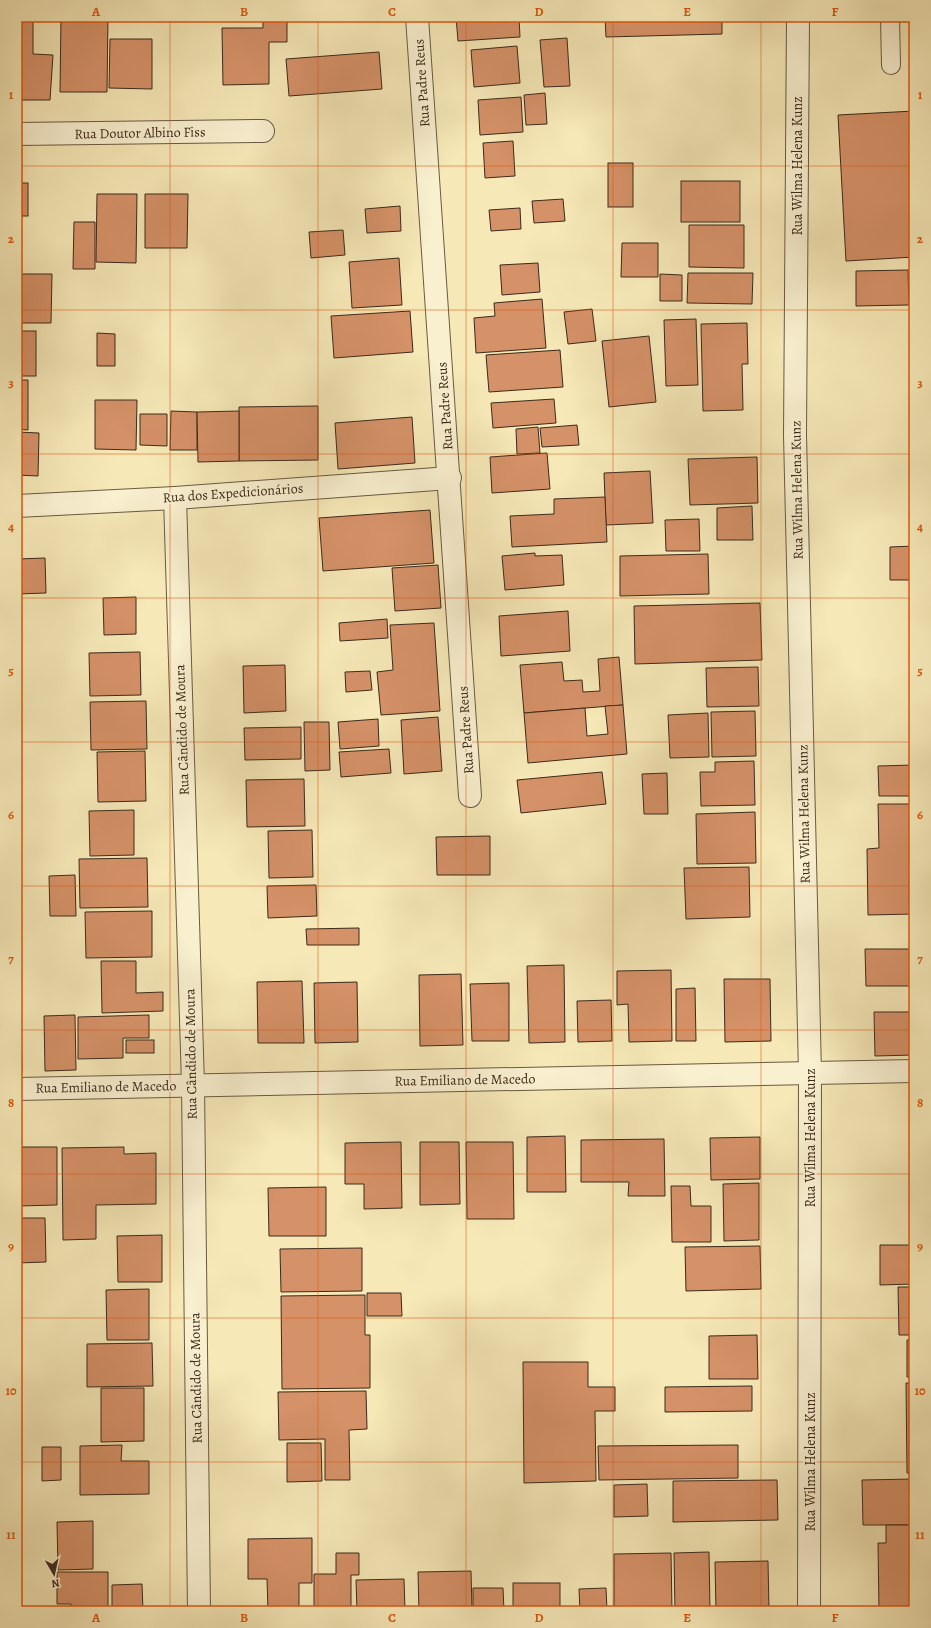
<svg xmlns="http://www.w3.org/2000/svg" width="931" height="1628" font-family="Alegreya,serif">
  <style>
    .building { fill: #d59168; stroke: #3c2a1b }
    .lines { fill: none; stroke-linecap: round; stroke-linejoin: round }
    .lane-casing { stroke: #6a5a42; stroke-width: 20 }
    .street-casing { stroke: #6a5a42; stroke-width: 24 }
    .lane { stroke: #f9f0d0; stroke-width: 18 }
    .street { stroke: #f9f0d0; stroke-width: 22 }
    .grid { fill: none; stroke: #df570d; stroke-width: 1; stroke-opacity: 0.55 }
    .labels { text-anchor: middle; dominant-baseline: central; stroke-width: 3.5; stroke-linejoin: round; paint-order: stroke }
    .street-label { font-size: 14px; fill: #3c2a1b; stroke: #f9f0d0 }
    .neatline { fill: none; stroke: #df570d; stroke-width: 1.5 }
    .grid-label { font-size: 13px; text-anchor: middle; font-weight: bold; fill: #df570d }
  </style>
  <rect width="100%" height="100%" fill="#f6e8b7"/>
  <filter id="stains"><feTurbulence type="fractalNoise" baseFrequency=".005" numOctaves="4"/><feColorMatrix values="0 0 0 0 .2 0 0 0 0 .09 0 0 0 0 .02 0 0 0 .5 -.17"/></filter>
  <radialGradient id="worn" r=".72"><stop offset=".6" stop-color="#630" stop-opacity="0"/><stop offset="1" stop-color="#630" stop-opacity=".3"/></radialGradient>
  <g class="building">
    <path d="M17 17H33V54L53 55 50 100H17Z"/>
    <path d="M61 17H108L107 92H60Z"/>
    <path d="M263 17H287V42H269V84L223 85 222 28H263Z"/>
    <path d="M456 17H519L520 37 458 41Z"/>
    <path d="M605 17H722V34L606 37Z"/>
    <path d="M567 38 570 86 544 87 540 40Z"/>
    <path d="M110 39H152V89L109 88Z"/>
    <path d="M517 46 520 83 474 87 471 50Z"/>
    <path d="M379 52 382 89 289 96 286 59Z"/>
    <path d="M545 93 547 124 526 125 524 95Z"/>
    <path d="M521 97 523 132 480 135 478 100Z"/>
    <path d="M914 111V257L846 261 838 115Z"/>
    <path d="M513 141 515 176 485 178 483 143Z"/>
    <rect x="608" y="163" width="25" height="44"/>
    <rect x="681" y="181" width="59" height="41"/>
    <rect x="17" y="183" width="11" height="33"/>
    <path d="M97 194H137L136 263 96 262Z"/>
    <path d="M145 194H188L187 248H145Z"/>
    <path d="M563 199 565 221 534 223 532 201Z"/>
    <path d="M400 206 401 231 367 233 365 209Z"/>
    <path d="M520 208 521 229 491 231 489 210Z"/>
    <path d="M74 222H95V269H73Z"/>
    <path d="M689 225H744V268L689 267Z"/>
    <path d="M343 230 345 255 311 258 309 232Z"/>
    <path d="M622 243H658V277H621Z"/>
    <path d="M399 258 402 305 352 308 349 262Z"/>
    <path d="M538 263 540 292 502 295 500 265Z"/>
    <path d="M908 270 909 305 856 306V271Z"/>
    <path d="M688 273H753L752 304 687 303Z"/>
    <path d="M17 274H52L51 323H17Z"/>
    <path d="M660 274 682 275V301H660Z"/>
    <path d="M542 299 546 348 476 353 474 318 495 316 494 303Z"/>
    <path d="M592 309 596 341 568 344 564 312Z"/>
    <path d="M410 311 413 352 334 358 331 316Z"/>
    <path d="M696 319 698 385 666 386 664 320Z"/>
    <path d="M747 323 748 364H742L743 410 703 411 701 324Z"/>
    <rect x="17" y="331" width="19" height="45"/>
    <path d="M97 333 115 334V366H97Z"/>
    <path d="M649 336 656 402 609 407 602 341Z"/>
    <path d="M560 350 563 387 489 392 486 355Z"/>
    <path d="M17 380H28V430L17 429Z"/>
    <path d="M554 399 556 423 493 428 491 403Z"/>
    <path d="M95 400H137L136 450 95 449Z"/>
    <path d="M318 406V460L239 461V407Z"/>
    <path d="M171 411 197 412V450H170Z"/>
    <path d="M239 411V461L198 462 197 412Z"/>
    <path d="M140 414H167V446L140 445Z"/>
    <path d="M412 417 415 463 338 469 335 423Z"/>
    <path d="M577 425 579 445 542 447 540 428Z"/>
    <path d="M538 427 540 453 517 454 516 429Z"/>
    <path d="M17 432 39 433 38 476 17 475Z"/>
    <path d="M547 453 550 489 492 493 490 457Z"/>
    <path d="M757 457 758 503 690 505 688 459Z"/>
    <path d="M650 471 653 523 606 525 604 473Z"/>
    <path d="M605 497 607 542 512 547 510 516 554 514V499Z"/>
    <path d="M752 506 753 540H717V508Z"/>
    <path d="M430 510 434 563 323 571 319 518Z"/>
    <path d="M699 519 700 551H666L665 520Z"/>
    <path d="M914 546V580H890V547Z"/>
    <path d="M535 553V556L562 555 564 585 505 590 502 556Z"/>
    <path d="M708 554 709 594 620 596V556Z"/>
    <path d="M45 558 46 593 17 594V559Z"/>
    <path d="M438 565 441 608 395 611 392 568Z"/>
    <path d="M136 597V634L104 635 103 598Z"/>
    <path d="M760 603 762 660 635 664 634 606Z"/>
    <path d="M568 611 570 651 501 656 499 616Z"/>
    <path d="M387 619 388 638 340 641 339 623Z"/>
    <path d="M434 623 440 711 381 715 377 672 393 670 390 625Z"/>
    <path d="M140 652 141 695 90 696 89 653Z"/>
    <path d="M619 657 623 705 524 713 520 665 562 662 564 681 582 680 583 692 600 691 598 659Z"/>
    <path d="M285 665 286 711 244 713 243 666Z"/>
    <path d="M758 667 759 706 707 707 706 668Z"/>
    <path d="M370 671 372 690 346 692 345 672Z"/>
    <path d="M146 701 147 749 91 750 90 702Z"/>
    <path d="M623 705 627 754 528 763 524 713 585 708 587 736 608 734 605 706Z"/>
    <path d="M755 711 756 756 712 757 711 712Z"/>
    <path d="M708 713 709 757 670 758 668 715Z"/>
    <path d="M438 717 442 771 404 774 401 720Z"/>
    <path d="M378 719 379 746 340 749 338 722Z"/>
    <path d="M304 722H329L330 770 305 771Z"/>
    <path d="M301 727V759L245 760 244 728Z"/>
    <path d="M389 749 391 773 341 777 339 752Z"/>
    <path d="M145 751 146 801 98 802 97 752Z"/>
    <path d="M754 761 755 805 701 806 700 772H715V762Z"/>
    <path d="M914 765V796H879L878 766Z"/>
    <path d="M602 772 606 804 521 813 517 780Z"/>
    <path d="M667 773 668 814H644L642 774Z"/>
    <path d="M304 779 305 826 247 827 246 780Z"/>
    <path d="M878 804H914V914L868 915 867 849 879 848Z"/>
    <path d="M134 810V855L90 856 89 811Z"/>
    <path d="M755 812 756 863 697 864 696 814Z"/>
    <path d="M312 830 313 877 269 878 268 831Z"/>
    <path d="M490 836V875H437L436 837Z"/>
    <path d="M147 858 148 907 80 908 79 859Z"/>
    <path d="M749 867 750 917 686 919 684 868Z"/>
    <path d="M75 875 76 916H50L49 876Z"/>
    <path d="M316 885 317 916 268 918 267 886Z"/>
    <path d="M152 911V957L86 958 85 912Z"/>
    <path d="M359 928V945H307L306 929Z"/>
    <path d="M865 949H914V986H866Z"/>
    <path d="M101 961H136V993L163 992V1011L102 1013Z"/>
    <path d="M564 965 565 1042 529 1043 527 966Z"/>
    <path d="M671 970 672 1041 629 1042 628 1004 617 1005V971Z"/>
    <path d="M461 974 463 1045 420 1046 419 975Z"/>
    <path d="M724 979H770L771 1041 725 1042Z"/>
    <path d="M302 981 304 1043H258L257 982Z"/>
    <path d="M357 982 358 1042 315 1043 314 983Z"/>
    <path d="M509 983V1041H472L470 984Z"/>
    <path d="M695 988 696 1041H676V989Z"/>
    <path d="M611 1000 612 1041 578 1042 577 1001Z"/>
    <path d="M874 1012H914V1055L875 1056Z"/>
    <path d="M75 1015 76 1070 45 1071 44 1016Z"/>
    <path d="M149 1015V1038H123V1058L78 1059V1017Z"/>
    <path d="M17 1021H21L22 1071H17Z"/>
    <rect x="126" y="1040" width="28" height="13"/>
    <path d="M565 1136 566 1192H527V1137Z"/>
    <path d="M760 1137V1179L711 1180 710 1138Z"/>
    <path d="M664 1139 665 1196H628L629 1182H581V1140Z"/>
    <path d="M401 1142 402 1208 364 1209V1184H345V1143Z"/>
    <path d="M420 1142H459L460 1204 420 1205Z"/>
    <path d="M466 1142H513L514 1219H467Z"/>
    <path d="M18 1147H57V1205L19 1206Z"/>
    <path d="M124 1147V1154L156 1153V1204L96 1205V1239L63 1240 62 1148Z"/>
    <path d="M759 1183V1240L724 1241 723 1184Z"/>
    <path d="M671 1186H690L691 1206H711V1242H672Z"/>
    <path d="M326 1187V1236H269L268 1188Z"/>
    <path d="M17 1218H45L46 1262 17 1263Z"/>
    <path d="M162 1235V1282H118L117 1236Z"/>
    <path d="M880 1245H914V1284L880 1285Z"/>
    <path d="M760 1246 761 1289 686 1291 685 1247Z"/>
    <path d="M362 1248V1291L281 1292 280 1249Z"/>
    <path d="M898 1287H914V1335H899Z"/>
    <path d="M149 1289V1340H107L106 1290Z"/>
    <path d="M367 1293H401L402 1316H367Z"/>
    <path d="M365 1295V1335H370V1388L282 1389 281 1296Z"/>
    <path d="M757 1335 758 1379H709V1336Z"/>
    <path d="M914 1339V1377H907V1340Z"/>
    <path d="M152 1343 153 1386 87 1387V1344Z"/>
    <path d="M523 1362H588V1387H615V1411H595L596 1481 524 1483Z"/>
    <path d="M906 1383H914V1473H907Z"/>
    <path d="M752 1386V1411L665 1412V1387Z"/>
    <path d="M101 1388H144V1441L101 1442Z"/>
    <path d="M366 1391 367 1429 349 1430 350 1480H325V1439L279 1440 278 1392Z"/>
    <path d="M287 1443H321L322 1481 287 1482Z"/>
    <path d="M122 1445 121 1461H149V1494L80 1495V1446Z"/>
    <path d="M738 1445V1478L599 1480 598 1446Z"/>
    <path d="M42 1447H61V1480L42 1481Z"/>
    <path d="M914 1479V1525H863L862 1480Z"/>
    <path d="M777 1480 778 1520 673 1522V1481Z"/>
    <path d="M647 1484 648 1516 614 1517V1485Z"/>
    <path d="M93 1521V1569L58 1570 57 1522Z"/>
    <path d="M886 1525H914V1611H879L878 1543H886Z"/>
    <path d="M312 1538V1583H299V1611H268L267 1579H248V1539Z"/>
    <path d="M709 1552 710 1611H675L674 1553Z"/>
    <path d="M336 1553H359V1575H351V1611H314V1574H336Z"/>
    <path d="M671 1553 672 1611H614V1554Z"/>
    <path d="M768 1561 769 1611H716L715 1562Z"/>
    <path d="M471 1571 472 1611H419L418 1572Z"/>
    <path d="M57 1572H108V1611H71V1604H57Z"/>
    <path d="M404 1579 405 1611H357L356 1580Z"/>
    <rect x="513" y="1583" width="47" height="28"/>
    <path d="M142 1584 143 1611H112V1585Z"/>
    <path d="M473 1588H503L504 1611H473Z"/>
    <path d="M606 1588 607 1611H580L579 1589Z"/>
  </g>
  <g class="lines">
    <g class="lane-casing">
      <path id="lane" d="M890 17 891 65"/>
    </g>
    <g class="street-casing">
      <g id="street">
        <path d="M417 17 470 796"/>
        <path d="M798 17 795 435 810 1073 809 1611"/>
        <path d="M17 134 263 131"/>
        <path d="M175 498 193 1085 199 1611"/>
        <path d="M17 506 175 498 450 478"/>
        <path d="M17 1089 914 1071"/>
      </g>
    </g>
    <use href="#lane" class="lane"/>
    <use href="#street" class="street"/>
  </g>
  <path class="grid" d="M170 17V1611M318 17V1611M466 17V1611M613 17V1611M761 17V1611M17 166H914M17 310H914M17 454H914M17 598H914M17 742H914M17 886H914M17 1030H914M17 1174H914M17 1318H914M17 1462H914"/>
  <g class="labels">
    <g class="street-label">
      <text transform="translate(422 83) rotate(-94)">Rua Padre Reus</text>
      <text transform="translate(140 133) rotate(-1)">Rua Doutor Albino Fiss</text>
      <text transform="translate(797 166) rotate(-90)">Rua Wilma Helena Kunz</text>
      <text transform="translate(445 406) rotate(-94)">Rua Padre Reus</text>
      <text transform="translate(797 490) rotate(-91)">Rua Wilma Helena Kunz</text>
      <text transform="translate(233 493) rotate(-4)">Rua dos Expedicionários</text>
      <text transform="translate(182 730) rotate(-92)">Rua Cândido de Moura</text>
      <text transform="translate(466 730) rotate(-94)">Rua Padre Reus</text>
      <text transform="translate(804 814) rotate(-91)">Rua Wilma Helena Kunz</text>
      <text transform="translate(191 1054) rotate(-91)">Rua Cândido de Moura</text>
      <text transform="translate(465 1080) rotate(-1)">Rua Emiliano de Macedo</text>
      <text transform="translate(106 1087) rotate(-1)">Rua Emiliano de Macedo</text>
      <text transform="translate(810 1138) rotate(-90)">Rua Wilma Helena Kunz</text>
      <text transform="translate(196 1378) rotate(-91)">Rua Cândido de Moura</text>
      <text transform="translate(810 1462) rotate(-90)">Rua Wilma Helena Kunz</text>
    </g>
  </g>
  <rect width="931" height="1628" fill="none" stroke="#f6e8b7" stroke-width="44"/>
  <g transform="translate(54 1574) rotate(171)" stroke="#f9f0d0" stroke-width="3" paint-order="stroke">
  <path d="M0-3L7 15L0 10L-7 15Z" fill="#3c2a1b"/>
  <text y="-6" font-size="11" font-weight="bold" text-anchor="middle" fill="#3c2a1b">N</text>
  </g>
  <rect x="22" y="22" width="887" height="1584" class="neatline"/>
  <g class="grid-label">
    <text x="96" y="16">A</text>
    <text x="244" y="16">B</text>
    <text x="392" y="16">C</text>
    <text x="539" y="16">D</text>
    <text x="687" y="16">E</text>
    <text x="835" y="16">F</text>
    <text x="11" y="99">1</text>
    <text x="920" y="99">1</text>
    <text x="11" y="243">2</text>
    <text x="920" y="243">2</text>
    <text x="11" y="387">3</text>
    <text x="920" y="387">3</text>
    <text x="11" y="531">4</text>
    <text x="920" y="531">4</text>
    <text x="11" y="675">5</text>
    <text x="920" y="675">5</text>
    <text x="11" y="819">6</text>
    <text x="920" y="819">6</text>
    <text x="11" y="963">7</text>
    <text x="920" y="963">7</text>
    <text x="11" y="1107">8</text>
    <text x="920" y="1107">8</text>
    <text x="11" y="1251">9</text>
    <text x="920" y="1251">9</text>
    <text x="11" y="1395">10</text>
    <text x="920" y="1395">10</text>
    <text x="11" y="1539">11</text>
    <text x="920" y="1539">11</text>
    <text x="96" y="1622">A</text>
    <text x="244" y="1622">B</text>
    <text x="392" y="1622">C</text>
    <text x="539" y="1622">D</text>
    <text x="687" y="1622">E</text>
    <text x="835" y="1622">F</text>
  </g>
  <rect width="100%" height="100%" filter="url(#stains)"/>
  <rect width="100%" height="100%" fill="url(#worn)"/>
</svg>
